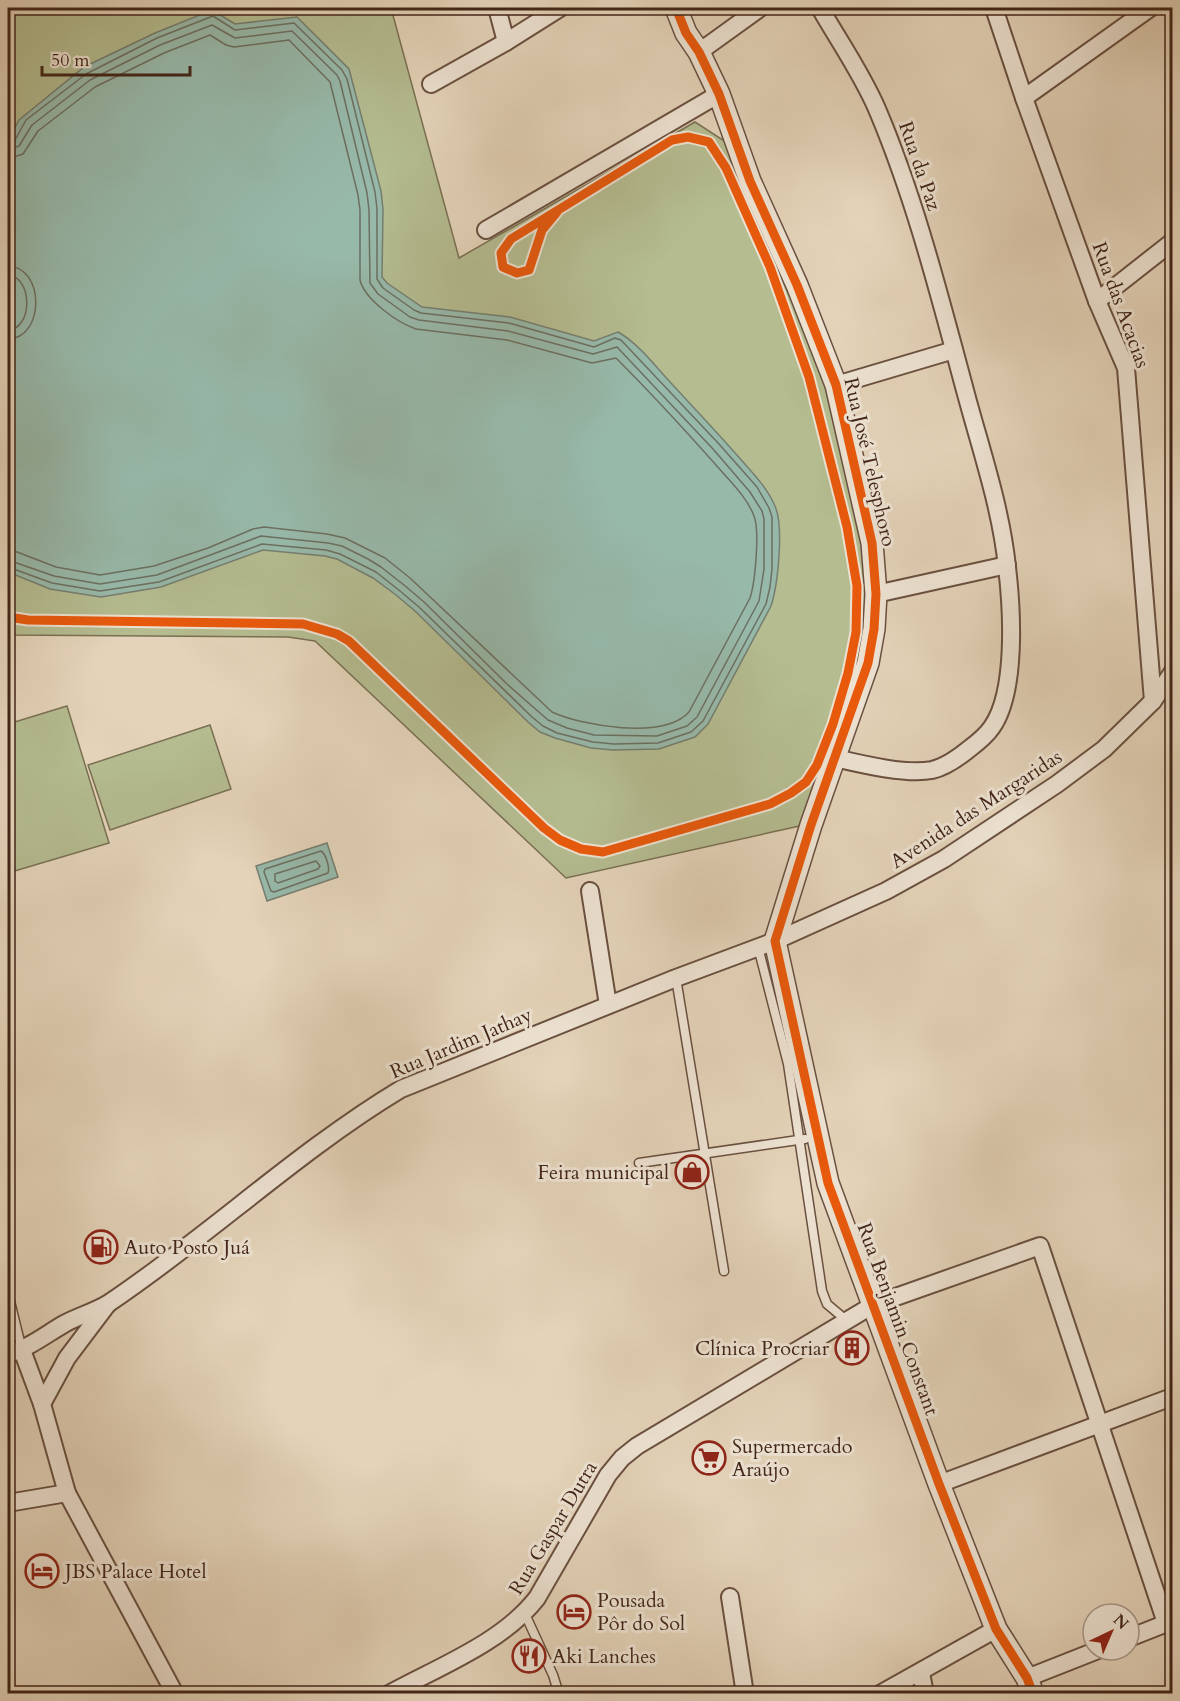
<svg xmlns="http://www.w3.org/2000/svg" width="1180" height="1701" font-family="Cardo,serif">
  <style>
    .green { fill: #b4bc90; stroke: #7a7054; stroke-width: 1.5 }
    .water { fill: #97b9aa; stroke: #757e70; stroke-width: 1.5 }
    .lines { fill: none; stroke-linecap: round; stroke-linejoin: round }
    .shore { stroke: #6c6f61; stroke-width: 1.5 }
    .service-casing { stroke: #6a5040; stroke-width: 11 }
    .minor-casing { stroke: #6a5040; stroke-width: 20 }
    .tertiary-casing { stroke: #6a5040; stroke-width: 24 }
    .service { stroke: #ede2d2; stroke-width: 8 }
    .minor { stroke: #ede2d2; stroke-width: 16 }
    .tertiary { stroke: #ede2d2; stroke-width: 21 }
    .cycleway-casing { stroke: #ede2d2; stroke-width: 13 }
    .cycleway { stroke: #e8590c; stroke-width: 9 }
    .labels { text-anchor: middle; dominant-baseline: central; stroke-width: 6; stroke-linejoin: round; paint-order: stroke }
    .street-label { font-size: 20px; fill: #412518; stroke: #ede2d2 }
    .poi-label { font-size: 20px; fill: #412518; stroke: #ede2d2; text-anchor: start }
  </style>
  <rect width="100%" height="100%" fill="#e4d3b9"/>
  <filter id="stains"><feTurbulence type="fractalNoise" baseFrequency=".00333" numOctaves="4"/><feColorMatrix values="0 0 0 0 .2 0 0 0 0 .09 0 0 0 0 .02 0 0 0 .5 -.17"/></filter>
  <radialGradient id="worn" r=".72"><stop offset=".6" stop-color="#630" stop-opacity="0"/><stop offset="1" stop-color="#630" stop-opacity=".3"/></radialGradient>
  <g class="green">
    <path d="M8 8H391L459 258 695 122 726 142 826 379 868 550 865 656 804 825 566 878 315 641 288 637 8 635Z"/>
    <path d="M67 706 109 843 8 873V724Z"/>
    <path d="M210 725 231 789 110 830 88 765Z"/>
  </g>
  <g class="water">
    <path d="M212 10 235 24 297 17 349 69 381 191 383 209 382 277 387 283 422 307 510 317 594 341 618 332C639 344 655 366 671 383 693 407 715 430 736 454 750 470 767 487 775 506 784 526 778 585 771 606L708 724 695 737 659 749 613 750 591 748 555 738 540 732 528 722 415 611 396 595 373 578 337 559 325 556 263 550 161 587 101 597 50 589 8 572V332L13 303 8 272V141L19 120 84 67 155 33Z"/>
    <path d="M327 843 338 877 267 901 256 866Z"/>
  </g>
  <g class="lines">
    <g class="shore">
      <path d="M8 143 15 140 26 120 86 74 157 38 213 16 235 30 294 23 342 70 347 79 375 192 377 209V279L383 288 414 310 421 313 509 323 594 347 615 338 621 340 719 444 757 487 769 508 772 517V569L770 587 766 604 703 721 691 732 658 743 614 744 593 742 557 733 543 726 532 717 419 607 400 591 376 572 340 554 326 550 262 544 159 582 100 591 52 583 8 567"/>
      <path d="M8 150 19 146 32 125 90 80 160 45 212 25 235 38 292 31 337 75 340 81 367 193 369 210 370 283 378 294 410 317 419 320 508 331 593 354 617 347 713 449 750 492 762 511 764 519V569L759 601 697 717 687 726 657 736 594 735 567 728 548 720 508 685 424 602 404 585 381 567 368 559 342 546 328 543 261 536 157 575 100 584 54 576 8 560"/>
      <path d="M8 159 23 154 38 131 95 87 164 53 210 35 226 45 234 47 289 40 330 82 358 195 360 210V280C365 300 398 323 416 329L507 340 592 363 616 358C651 393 684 429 716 465 729 480 747 497 754 516 760 531 755 583 750 598L689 712C664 740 582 726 552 712L410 578 385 558 345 538 327 534 264 527 253 529 208 548 154 566 100 575 56 567 17 552 8 550"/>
      <path d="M8 266C45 267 45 338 8 339"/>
      <path d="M8 275C33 277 33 329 8 330"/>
      <path d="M321 851C326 854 330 868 328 873L274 892 271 891 264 872 265 869Z"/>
      <path d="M316 861 320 866 318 869 278 883 275 881V874Z"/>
    </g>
    <g class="service-casing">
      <g id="service">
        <path d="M758 947 788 1064 822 1291 827 1304 846 1320"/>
        <path d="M676 978 724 1271"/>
        <path d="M639 1163 805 1139"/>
        <path d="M8 1293 22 1350"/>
        <path d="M525 1614 553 1675 559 1694"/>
      </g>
    </g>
    <g class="minor-casing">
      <g id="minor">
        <path d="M497 8 506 42"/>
        <path d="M820 8C839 41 862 74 877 109 916 201 940 298 966 394 981 450 1001 508 1007 567 1012 609 1017 691 992 727 986 736 977 743 969 749 958 758 945 767 932 770 906 775 861 764 835 758"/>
        <path d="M994 8 1024 98 1097 301 1126 368 1153 701"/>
        <path d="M699 52 760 8"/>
        <path d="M431 84 506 42 560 8"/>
        <path d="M1024 98 1150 8"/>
        <path d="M486 230 719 94"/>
        <path d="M1097 301 1172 242"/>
        <path d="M836 385 954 350"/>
        <path d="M876 594 1007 565"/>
        <path d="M590 891 608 1005"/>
        <path d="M22 1350 42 1404 67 1493 175 1694"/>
        <path d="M8 1354C29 1348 45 1335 64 1324 78 1316 95 1312 109 1303 209 1236 298 1151 401 1089L676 978 775 941 886 891 944 859 1057 784 1104 749 1153 701 1172 673"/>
        <path d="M42 1404 67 1358 107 1305"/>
        <path d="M939 1484 1172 1397"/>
        <path d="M8 1503 67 1493"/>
        <path d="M730 1597 745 1694"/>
        <path d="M1129 1638 1172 1621"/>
        <path d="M921 1673 925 1694"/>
        <path d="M1027 1678 1098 1650"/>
        <path d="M389 1694C438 1667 502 1643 537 1598L608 1475 622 1458 637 1446 873 1305 1040 1246 1166 1623"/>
        <path d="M880 1694 996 1629"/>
      </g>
    </g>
    <g class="tertiary-casing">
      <path id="tertiary" d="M676 8 686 33 699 52 719 94 750 181 797 285 836 385 872 543 876 594 874 629 868 663 811 825 775 941 828 1183 939 1484 996 1629 1027 1678 1033 1694"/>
    </g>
    <use href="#service" class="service"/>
    <use href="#minor" class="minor"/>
    <use href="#tertiary" class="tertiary"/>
    <g class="cycleway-casing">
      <g id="cycleway">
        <path d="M676 8 686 33 699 52 719 94 750 181 797 285 836 385 872 543 876 594 874 629 868 663 811 825 775 941 828 1183 939 1484 996 1629 1027 1678 1033 1694"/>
        <path d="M8 617 28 620 303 624 337 634 349 641 544 828 560 840 581 849 603 852 770 804 791 793 806 782 817 765 833 724 848 673 856 632 857 586 847 527 809 377 770 267 726 168 709 142 688 137 672 140 511 239 501 253 503 267 517 273 529 270 542 230 557 212"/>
      </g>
    </g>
    <use href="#cycleway" class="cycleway"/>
  </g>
  <defs>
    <g id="shop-ring" transform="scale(1.725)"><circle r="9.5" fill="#ede2d2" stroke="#8f2418" stroke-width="1.5"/><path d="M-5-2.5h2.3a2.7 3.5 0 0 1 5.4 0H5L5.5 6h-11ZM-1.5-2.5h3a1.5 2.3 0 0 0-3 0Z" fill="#8f2418"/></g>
    <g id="fuel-ring" transform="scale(1.725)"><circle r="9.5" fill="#ede2d2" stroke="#8f2418" stroke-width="1.5"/><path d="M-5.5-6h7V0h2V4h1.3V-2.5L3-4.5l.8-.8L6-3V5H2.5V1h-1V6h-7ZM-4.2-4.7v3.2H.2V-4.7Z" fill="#8f2418"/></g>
    <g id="building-ring" transform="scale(1.725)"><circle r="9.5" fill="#ede2d2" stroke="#8f2418" stroke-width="1.5"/><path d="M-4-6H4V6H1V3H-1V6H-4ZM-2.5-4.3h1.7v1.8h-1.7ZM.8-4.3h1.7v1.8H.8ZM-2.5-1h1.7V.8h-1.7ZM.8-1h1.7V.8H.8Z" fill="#8f2418"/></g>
    <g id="supermarket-ring" transform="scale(1.725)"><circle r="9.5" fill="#ede2d2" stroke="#8f2418" stroke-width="1.5"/><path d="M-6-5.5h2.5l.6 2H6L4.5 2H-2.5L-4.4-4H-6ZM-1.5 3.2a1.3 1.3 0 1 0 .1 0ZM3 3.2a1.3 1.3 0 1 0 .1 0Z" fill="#8f2418"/></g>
    <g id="hotel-ring" transform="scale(1.725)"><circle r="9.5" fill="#ede2d2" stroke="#8f2418" stroke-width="1.5"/><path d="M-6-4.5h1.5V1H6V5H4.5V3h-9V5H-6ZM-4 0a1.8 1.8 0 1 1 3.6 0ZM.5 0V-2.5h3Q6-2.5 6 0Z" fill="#8f2418"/></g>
    <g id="restaurant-ring" transform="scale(1.725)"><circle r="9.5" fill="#ede2d2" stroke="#8f2418" stroke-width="1.5"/><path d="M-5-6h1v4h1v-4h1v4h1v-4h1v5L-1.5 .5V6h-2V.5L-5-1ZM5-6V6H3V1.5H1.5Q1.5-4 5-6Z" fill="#8f2418"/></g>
  </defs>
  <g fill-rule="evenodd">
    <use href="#shop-ring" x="692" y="1172"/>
    <use href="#fuel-ring" x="101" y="1247"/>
    <use href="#building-ring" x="852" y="1348"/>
    <use href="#supermarket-ring" x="709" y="1458"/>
    <use href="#hotel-ring" x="42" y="1571"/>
    <use href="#hotel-ring" x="574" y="1612"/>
    <use href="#restaurant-ring" x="529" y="1656"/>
  </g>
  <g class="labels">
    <g class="street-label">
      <text transform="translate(920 166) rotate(71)">Rua da Paz</text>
      <text transform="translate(1121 305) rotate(70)">Rua das Acacias</text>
      <text transform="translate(870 462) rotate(77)">Rua José Telesphoro</text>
      <text transform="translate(976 809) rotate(-33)">Avenida das Margaridas</text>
      <text transform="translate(461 1043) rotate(-23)">Rua Jardim Jathay</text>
      <text transform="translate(898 1319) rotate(70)">Rua Benjamin Constant</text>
      <text transform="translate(553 1528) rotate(-59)">Rua Gaspar Dutra</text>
    </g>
    <g class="poi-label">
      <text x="669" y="1172" text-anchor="end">Feira municipal</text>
      <text x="124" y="1247">Auto Posto Juá</text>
      <text x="829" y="1348" text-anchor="end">Clínica Procriar</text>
      <text x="732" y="1446">Supermercado<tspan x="732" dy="23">Araújo</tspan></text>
      <text x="65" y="1571">JBS Palace Hotel</text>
      <text x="597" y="1600">Pousada<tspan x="597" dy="23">Pôr do Sol</tspan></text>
      <text x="552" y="1656">Aki Lanches</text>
    </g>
  </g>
  <rect width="1180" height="1701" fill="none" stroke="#e4d3b9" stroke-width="30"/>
  <rect x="9" y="9" width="1162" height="1683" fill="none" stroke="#412518" stroke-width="3"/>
  <rect x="15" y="15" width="1150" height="1671" fill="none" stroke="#412518" stroke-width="1.5"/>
  <g transform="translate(1111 1632) rotate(44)"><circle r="28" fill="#ede2d2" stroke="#a89688" stroke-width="1.5"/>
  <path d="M0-4.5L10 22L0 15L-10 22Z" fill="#8f2418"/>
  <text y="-9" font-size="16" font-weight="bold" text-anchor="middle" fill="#412518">N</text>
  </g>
  <path d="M42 66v9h148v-9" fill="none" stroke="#412518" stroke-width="3"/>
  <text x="51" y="66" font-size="18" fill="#412518" stroke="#ede2d2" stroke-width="4.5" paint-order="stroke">50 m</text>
  <rect width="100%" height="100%" filter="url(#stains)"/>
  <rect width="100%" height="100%" fill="url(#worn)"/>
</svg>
